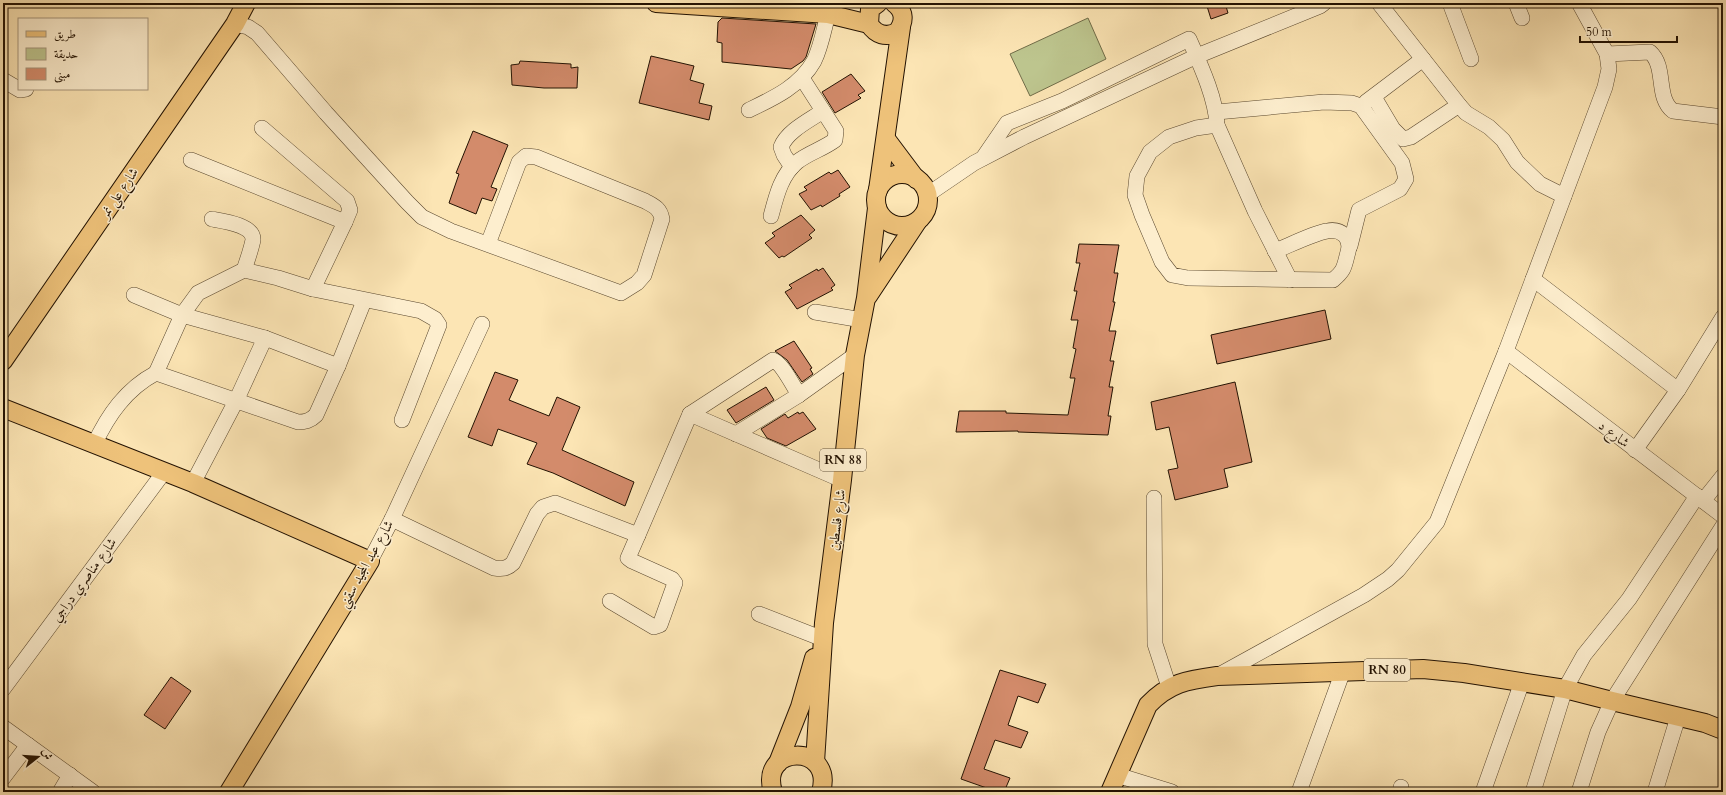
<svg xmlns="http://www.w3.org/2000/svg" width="1726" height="795" font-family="Cardo,Amiri,serif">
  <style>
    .green { fill: #bdc58e; stroke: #706c48 }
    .building { fill: #d38b6b; stroke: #231202 }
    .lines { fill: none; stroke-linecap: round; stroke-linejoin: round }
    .minor-casing { stroke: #59472e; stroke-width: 16 }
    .major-casing { stroke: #231202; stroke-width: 20 }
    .minor { stroke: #fdeece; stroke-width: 15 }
    .major { stroke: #eec27a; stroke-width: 18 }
    .labels { text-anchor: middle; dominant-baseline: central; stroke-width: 3; stroke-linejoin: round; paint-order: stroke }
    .shield { fill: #fdeece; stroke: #64543f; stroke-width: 1 }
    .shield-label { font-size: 13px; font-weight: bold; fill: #231202 }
    .street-label { font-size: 14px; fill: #231202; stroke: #fdeece }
  </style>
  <rect width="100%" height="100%" fill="#fce5b4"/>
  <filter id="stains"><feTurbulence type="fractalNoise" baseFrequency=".005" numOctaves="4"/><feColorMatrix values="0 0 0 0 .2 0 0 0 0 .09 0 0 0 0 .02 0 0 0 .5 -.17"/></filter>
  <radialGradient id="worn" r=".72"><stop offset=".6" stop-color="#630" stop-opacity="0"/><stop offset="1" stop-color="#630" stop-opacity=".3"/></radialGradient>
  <path class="green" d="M1088 18 1106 59 1030 96 1010 54Z"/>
  <g class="building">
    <path d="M1206 3H1225L1228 13 1211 19Z"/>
    <path d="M722 18 816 24 806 57 803 61 791 69 722 62V43L717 42 718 22Z"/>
    <path d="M651 56 694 66 690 80 704 84 699 103 712 106 709 120 639 103Z"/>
    <path d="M520 61 571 64V68L578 67 577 88H544L512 85 511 65 519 64Z"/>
    <path d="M851 74 865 91 858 95 861 98 835 113 822 92Z"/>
    <path d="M473 131 508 145 491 187 497 189 492 201 482 198 476 214 449 203 459 174 456 173Z"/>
    <path d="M838 170 850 187 839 194 840 196 822 207 821 205 811 210 799 194 807 190 804 187 829 172 831 174Z"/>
    <path d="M801 215 815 230 809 235 812 238 784 257 782 256 779 258 765 243 775 236 772 233Z"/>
    <path d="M1079 244 1119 245 1114 273H1118L1113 302H1115L1109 331H1116L1110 361H1114L1109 387H1113L1108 416H1111L1108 435 1018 432V431L956 432 959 411H1006V413L1068 415 1075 378H1070L1076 349 1073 348 1078 320H1071L1077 291H1074L1080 263H1076Z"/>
    <path d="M823 268 835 285 831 288 833 290 797 309 785 292 792 288 789 285 817 269 818 271Z"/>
    <path d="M1325 310 1331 339 1217 364 1211 335Z"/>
    <path d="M794 341 812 368 810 369 813 374 802 382 787 360 775 351Z"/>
    <path d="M495 372 518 380 509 400 549 416 557 397 580 407 562 450 634 482 625 506 553 473 527 464 537 443 498 429 492 446 468 437Z"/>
    <path d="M1235 382 1252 462 1224 469 1228 487 1175 500 1168 470 1178 468 1169 427 1156 430 1151 402Z"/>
    <path d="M766 387 774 400 736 423 727 410Z"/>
    <path d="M798 412 799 414 803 412 816 429 786 446 767 438 761 429 785 414 788 418Z"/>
    <path d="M1000 670 1046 684 1038 703 1018 696 1008 725 1028 732 1021 748 995 740 984 769 1010 778 1004 792H998L961 779Z"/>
    <path d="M171 677 191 691 165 729 144 715Z"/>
  </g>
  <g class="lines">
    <g class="minor-casing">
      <g id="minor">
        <path d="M1379 3 1459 105 1466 113 1489 127 1503 140 1517 162 1540 184 1564 196"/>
        <path d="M1450 3 1471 59"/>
        <path d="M1516 3 1522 18"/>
        <path d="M235 24 248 27 257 33 326 113 407 202 422 217 451 231 621 293 637 283 644 275 662 219C660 208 654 206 645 201L536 157 526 156 519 162 488 244"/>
        <path d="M1607 54 1650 52C1667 67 1655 97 1673 111L1723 117"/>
        <path d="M3 80 20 90 26 89"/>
        <path d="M1374 97 1393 129 1403 139 1411 137 1459 105"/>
        <path d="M1366 102 1423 59"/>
        <path d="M749 110C774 98 800 86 814 61 821 47 824 29 828 14"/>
        <path d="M1217 112 1324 102 1352 103 1361 106 1402 163 1406 179 1400 189 1359 210 1350 246"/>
        <path d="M1217 125 1196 128 1169 137 1150 152 1137 176 1135 195 1142 215 1162 262 1172 275 1188 278 1333 280C1345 270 1344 267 1348 252 1352 238 1341 228 1327 231 1314 233 1288 246 1275 251"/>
        <path d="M262 128 347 201 350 210 345 222"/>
        <path d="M983 158 1007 123 1062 101 1189 39C1200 64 1216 98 1217 125L1255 211 1290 280"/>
        <path d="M191 160 345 222 313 289"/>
        <path d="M792 167 784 155 781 147C787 131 810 120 823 111"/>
        <path d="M927 195 974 163 1024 137 1197 56 1320 6 1324 3"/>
        <path d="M771 216C776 197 781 175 797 162 808 153 823 149 835 140L836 131 802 78"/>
        <path d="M212 219C223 221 254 225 253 240 251 250 247 261 244 270"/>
        <path d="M1533 279 1678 390"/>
        <path d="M815 312 862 320"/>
        <path d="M1506 351 1723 516"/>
        <path d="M338 366 364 301"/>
        <path d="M156 373 182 315 198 293 244 270 278 278 313 289 421 311 435 319 439 325 402 420"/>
        <path d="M690 414 842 480"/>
        <path d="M736 434 799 395 855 355"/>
        <path d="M94 445C108 415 126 389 156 373L298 422C305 422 310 421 316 415L338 366 265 338 182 315 134 295"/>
        <path d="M1635 450 1678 390 1723 317"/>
        <path d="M193 483 236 401 265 338"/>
        <path d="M1154 498 1155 644 1169 687"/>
        <path d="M1703 501 1723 476"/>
        <path d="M392 519 494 568C502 569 507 569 513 563L537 514 543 507 555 503 638 535 690 414 773 360C782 363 793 386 799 395"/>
        <path d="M370 561 392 519 482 324"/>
        <path d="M610 601 654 627 660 625 675 583 672 579 632 561 628 558 638 535"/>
        <path d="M759 614 823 639"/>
        <path d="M1217 676 1364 595 1388 579 1398 570 1437 522 1506 351 1605 87 1609 69 1607 54 1579 3"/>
        <path d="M3 689 164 472"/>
        <path d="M3 727 93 792"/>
        <path d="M1117 775 1172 792"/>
        <path d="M3 778 28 745"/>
        <path d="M60 792 70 775"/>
        <path d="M1299 792 1343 671"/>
        <path d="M1400 792 1401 787"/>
        <path d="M1483 792 1522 682"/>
        <path d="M1533 792 1565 689 1584 655 1629 599 1697 496"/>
        <path d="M1579 792 1598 732 1612 701 1723 526"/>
        <path d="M1655 792 1678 717"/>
      </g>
    </g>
    <g class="major-casing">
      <g id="major">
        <path d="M656 3 828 14 869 24"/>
        <path d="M878 3 870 9 869 24C876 35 886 38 897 32 905 22 905 11 894 3"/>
        <path d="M886 139 916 179"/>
        <circle cx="902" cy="200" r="26"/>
        <path d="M878 190 901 27"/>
        <path d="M868 296 917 222"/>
        <path d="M3 361 235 24 246 3"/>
        <path d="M3 408 193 483 370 561 229 792"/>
        <path d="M815 762 824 623 842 480 855 355 866 298 877 208"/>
        <path d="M778 763 800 707 814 658"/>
        <path d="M773 792C758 744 835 743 821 792"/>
        <path d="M1110 792 1148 705C1169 683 1187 680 1217 676L1423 669 1464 673 1565 689 1612 701 1705 723 1723 730"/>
      </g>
    </g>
    <use href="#minor" class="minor"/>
    <use href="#major" class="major"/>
  </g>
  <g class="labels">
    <g class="shield">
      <rect x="820" y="449" width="46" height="22" rx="3"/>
      <rect x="1364" y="659" width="46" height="22" rx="3"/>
    </g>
    <g class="shield-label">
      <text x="843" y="460">RN 88</text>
      <text x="1387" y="670">RN 80</text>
    </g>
    <g class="street-label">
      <text transform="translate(119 193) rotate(-56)">شارع علي نمر</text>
      <text transform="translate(1614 434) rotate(37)">شارع د</text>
      <text transform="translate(837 520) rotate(-83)">شارع فلسطين</text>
      <text transform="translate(366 564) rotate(-61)">شارع عبد المجيد سقني</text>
      <text transform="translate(84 580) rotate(-54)">شارع مناصري دراجي</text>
    </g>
  </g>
  <rect width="1726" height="795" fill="none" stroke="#fce5b4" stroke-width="16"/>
  <rect x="4" y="4" width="1718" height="787" fill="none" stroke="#231202" stroke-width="2"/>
  <rect x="8" y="8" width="1710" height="779" fill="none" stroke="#231202"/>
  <rect x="18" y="18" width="130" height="72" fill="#fdeece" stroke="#a6967c"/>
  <rect x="26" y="31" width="20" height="6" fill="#eec27a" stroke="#a6967c"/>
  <text x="54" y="38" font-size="12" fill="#231202">طريق</text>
  <rect x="26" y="48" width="20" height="12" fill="#bdc58e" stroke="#a6967c"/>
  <text x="54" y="58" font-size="12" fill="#231202">حديقة</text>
  <rect x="26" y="68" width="20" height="12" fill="#d38b6b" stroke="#a6967c"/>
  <text x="54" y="78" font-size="12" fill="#231202">مبنى</text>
  <g transform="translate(38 757) rotate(73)" stroke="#fdeece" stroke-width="3" paint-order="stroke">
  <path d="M0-3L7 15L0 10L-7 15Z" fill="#231202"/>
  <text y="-6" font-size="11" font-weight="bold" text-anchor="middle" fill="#231202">ش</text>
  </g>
  <path d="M1580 36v6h97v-6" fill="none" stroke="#231202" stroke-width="2"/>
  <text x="1586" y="36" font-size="12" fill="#231202" stroke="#fdeece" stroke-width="3" paint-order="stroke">50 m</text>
  <rect width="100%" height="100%" filter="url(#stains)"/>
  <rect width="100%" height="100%" fill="url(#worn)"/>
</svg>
